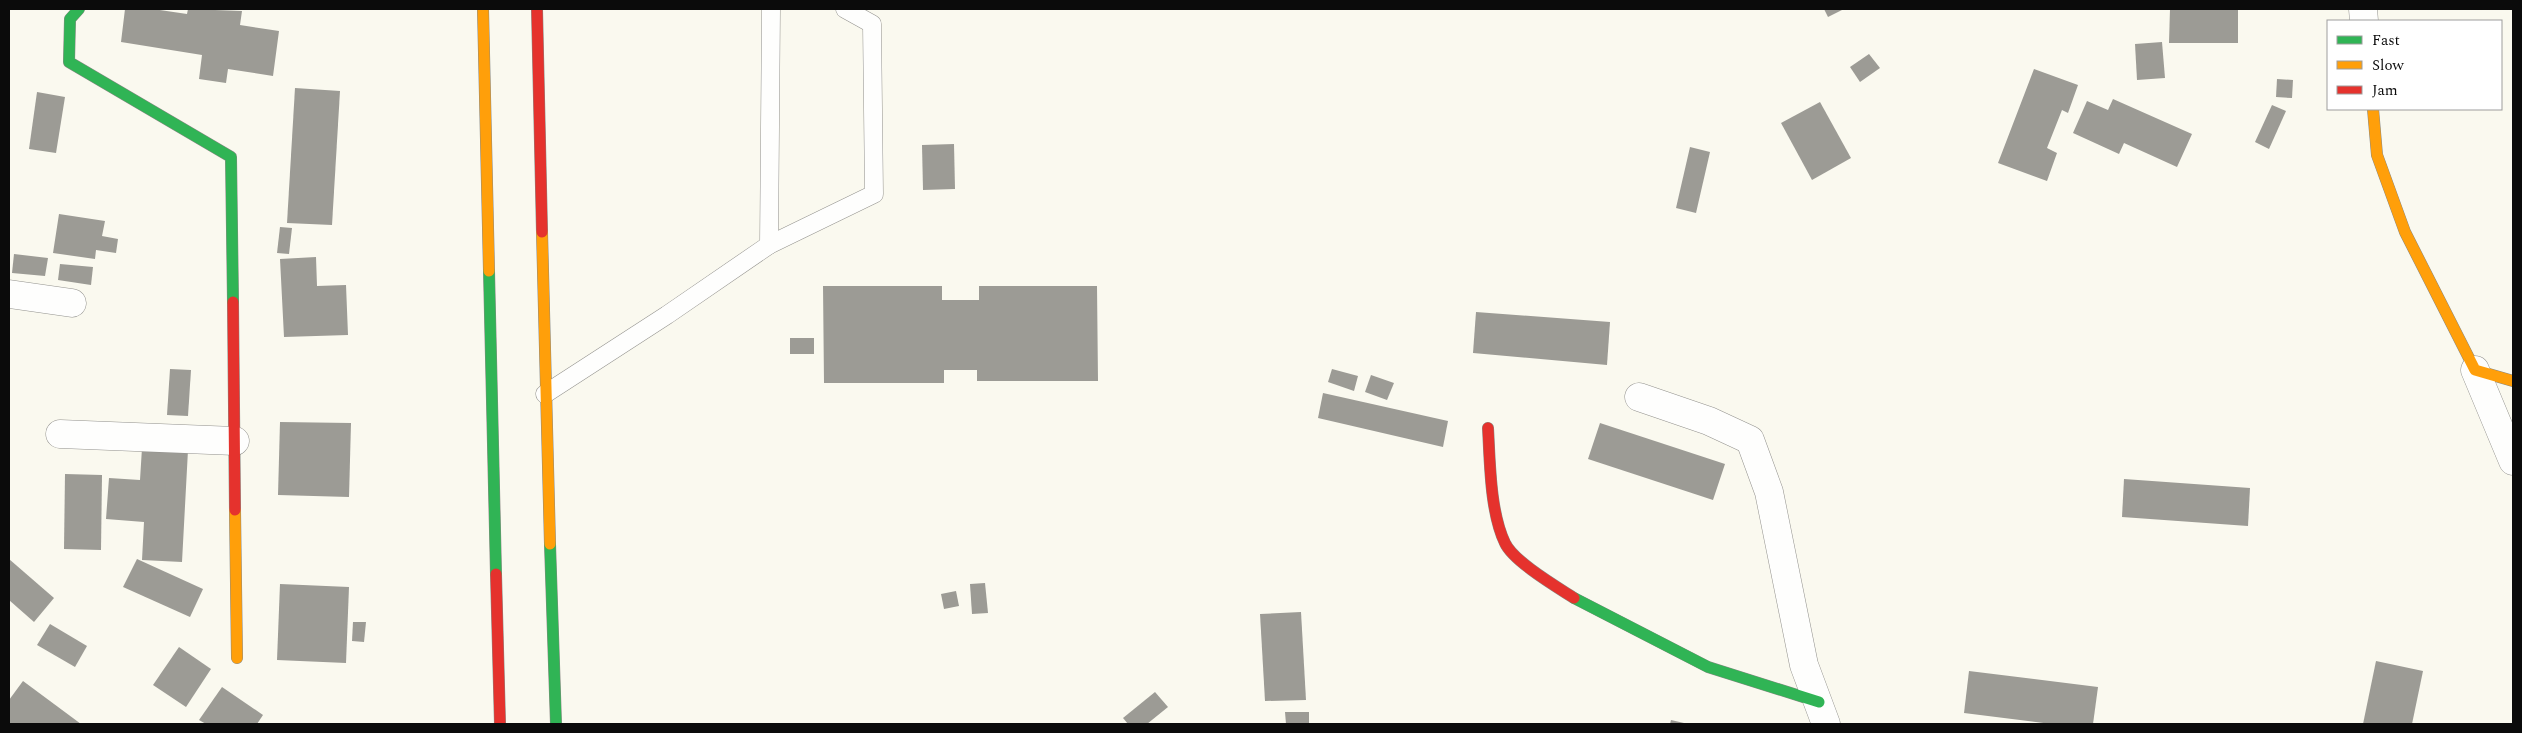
<svg xmlns="http://www.w3.org/2000/svg" width="2522" height="733" font-family="Spectral,serif">
  <style>
    .building { fill: #9c9b95 }
    .lines { fill: none; stroke-linecap: round; stroke-linejoin: round }
    .lane-casing { stroke: #93928e; stroke-width: 19 }
    .street-casing { stroke: #93928e; stroke-width: 29 }
    .fast-casing { stroke: #898984; stroke-width: 12 }
    .slow-casing { stroke: #898984; stroke-width: 12 }
    .jam-casing { stroke: #898984; stroke-width: 12 }
    .lane { stroke: #fefefd; stroke-width: 18 }
    .street { stroke: #fefefd; stroke-width: 28 }
    .fast { stroke: #30b455; stroke-width: 11 }
    .slow { stroke: #ff9f0a; stroke-width: 11 }
    .jam { stroke: #e5322d; stroke-width: 11 }
  </style>
  <rect width="100%" height="100%" fill="#faf9ef"/>
  <g class="building">
    <path d="M125 9H153L187 14 188 9 242 11 240 25 279 31 273 76 228 69 226 83 199 79 202 55 121 42Z"/>
    <path d="M1824 9H1844L1828 17Z"/>
    <path d="M2170 9H2238V43H2169Z"/>
    <path d="M2162 42 2165 78 2137 80 2135 44Z"/>
    <path d="M1869 54 1880 68 1860 82 1850 67Z"/>
    <path d="M2034 69 2078 85 2068 113 2062 110 2047 148 2057 153 2047 181 1998 163Z"/>
    <path d="M2277 79 2293 80 2292 98 2276 97Z"/>
    <path d="M295 88 340 91 332 225 287 223Z"/>
    <path d="M37 92 65 97 56 153 29 149Z"/>
    <path d="M2113 99 2192 134 2177 167 2124 143 2119 154 2073 133 2087 101 2108 110Z"/>
    <path d="M1820 102 1851 158 1812 180 1781 123Z"/>
    <path d="M2272 105 2286 111 2269 149 2255 142Z"/>
    <path d="M954 144 955 189 923 190 922 145Z"/>
    <path d="M1690 147 1710 152 1696 213 1676 208Z"/>
    <path d="M59 214 105 221 102 236 118 239 116 253 96 250 95 259 53 253Z"/>
    <path d="M280 227 292 228 289 254 277 253Z"/>
    <path d="M14 254 48 258 45 276 12 273Z"/>
    <path d="M316 257 317 286 346 285 348 335 284 337 280 259Z"/>
    <path d="M60 264 93 267 91 285 58 280Z"/>
    <path d="M823 286H942V300H979V286H1097L1098 381H977V370H944V383H824Z"/>
    <path d="M1476 312 1610 322 1607 365 1473 353Z"/>
    <rect x="790" y="338" width="24" height="16"/>
    <path d="M170 369 191 370 188 416 167 415Z"/>
    <path d="M1332 369 1358 376 1354 391 1328 382Z"/>
    <path d="M1371 375 1394 383 1387 400 1365 392Z"/>
    <path d="M1323 393 1448 421 1443 447 1318 418Z"/>
    <path d="M280 422 351 423 349 497 278 495Z"/>
    <path d="M1600 423 1725 464 1713 500 1588 459Z"/>
    <path d="M142 448 188 450 182 562 142 560 144 522 106 519 109 478 140 480Z"/>
    <path d="M65 474 102 475 101 550 64 549Z"/>
    <path d="M2124 479 2250 488 2248 526 2122 517Z"/>
    <path d="M9 559 54 598 34 622 9 600Z"/>
    <path d="M137 559 203 589 190 617 123 587Z"/>
    <path d="M985 583 988 613 972 614 970 584Z"/>
    <path d="M280 584 349 587 346 663 277 660Z"/>
    <path d="M956 591 959 606 944 609 941 594Z"/>
    <path d="M1301 612 1306 700 1265 701 1260 614Z"/>
    <path d="M353 622H366L364 642 352 641Z"/>
    <path d="M50 624 87 646 75 667 37 645Z"/>
    <path d="M179 647 211 669 186 707 153 685Z"/>
    <path d="M2376 661 2423 671 2412 724H2363Z"/>
    <path d="M1969 671 2098 687 2093 724H2051L1964 713Z"/>
    <path d="M23 681 81 724H9V700Z"/>
    <path d="M222 687 263 715 257 724H206L199 720Z"/>
    <path d="M1155 692 1168 707 1147 724H1128L1123 718Z"/>
    <path d="M1285 712H1309V724H1286Z"/>
    <path d="M1671 720 1684 723V724H1670Z"/>
  </g>
  <g class="lines">
    <g class="lane-casing">
      <g id="lane">
        <path d="M769 245 874 194 872 24 845 9"/>
        <path d="M545 394 667 315 769 245 771 9"/>
      </g>
    </g>
    <g class="street-casing">
      <g id="street">
        <path d="M2363 9 2364 21"/>
        <path d="M9 294 72 303"/>
        <path d="M2475 370 2513 461"/>
        <path d="M1639 397 1709 421 1750 440 1769 492 1804 665 1826 724"/>
        <path d="M60 434 235 441"/>
      </g>
    </g>
    <g class="fast-casing">
      <g id="fast">
        <path d="M79 9 70 19 69 62 231 157 233 302"/>
        <path d="M489 271 496 574"/>
        <path d="M550 544 556 724"/>
        <path d="M1574 598 1708 667 1819 702"/>
      </g>
    </g>
    <g class="slow-casing">
      <g id="slow">
        <path d="M483 9 489 271"/>
        <path d="M2373 109 2377 155 2405 232 2475 370 2513 381"/>
        <path d="M542 232 550 544"/>
        <path d="M235 510 237 658"/>
      </g>
    </g>
    <g class="jam-casing">
      <g id="jam">
        <path d="M537 9 542 232"/>
        <path d="M233 302 235 510"/>
        <path d="M1488 428C1490 462 1490 512 1505 543 1513 561 1557 587 1574 598"/>
        <path d="M496 574 500 724"/>
      </g>
    </g>
    <use href="#lane" class="lane"/>
    <use href="#street" class="street"/>
    <use href="#fast" class="fast"/>
    <use href="#slow" class="slow"/>
    <use href="#jam" class="jam"/>
  </g>
  <rect width="2522" height="733" fill="none" stroke="#0b0b0b" stroke-width="20"/>
  <rect x="2327" y="20" width="175" height="90" fill="#ffffff" stroke="#9d9d9d"/>
  <rect x="2337" y="36" width="25" height="8" fill="#30b455" stroke="#9d9d9d"/>
  <text x="2372" y="45" font-size="15" fill="#0b0b0b">Fast</text>
  <rect x="2337" y="61" width="25" height="8" fill="#ff9f0a" stroke="#9d9d9d"/>
  <text x="2372" y="70" font-size="15" fill="#0b0b0b">Slow</text>
  <rect x="2337" y="86" width="25" height="8" fill="#e5322d" stroke="#9d9d9d"/>
  <text x="2372" y="95" font-size="15" fill="#0b0b0b">Jam</text>
</svg>
